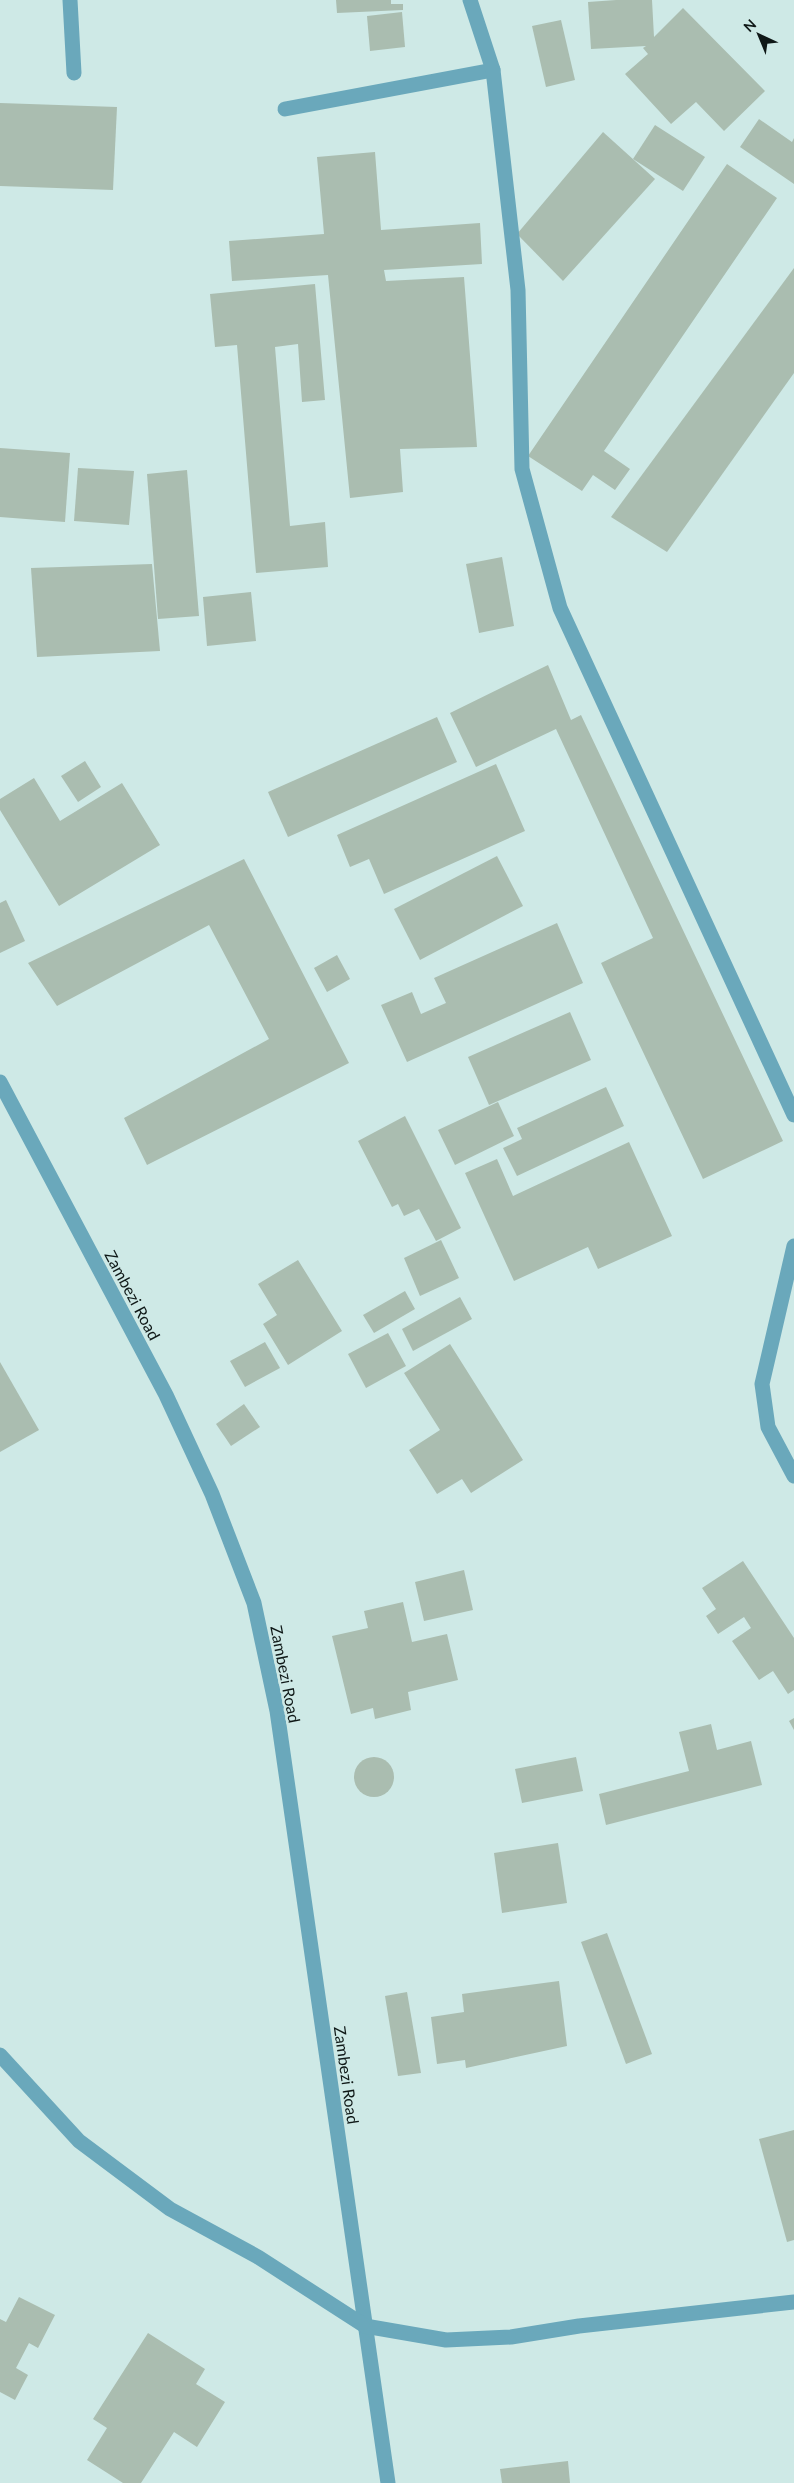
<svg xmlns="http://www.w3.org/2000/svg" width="794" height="2483" font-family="Lato,sans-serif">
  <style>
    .building { fill: #aabdb0 }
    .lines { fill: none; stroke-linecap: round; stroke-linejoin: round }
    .lane { stroke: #6aa8bb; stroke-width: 15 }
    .street { stroke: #6aa8bb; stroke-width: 15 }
    .labels { text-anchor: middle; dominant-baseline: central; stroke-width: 5; stroke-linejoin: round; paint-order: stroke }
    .street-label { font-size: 16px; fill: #0f1817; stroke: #cee9e6 }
  </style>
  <rect width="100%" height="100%" fill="#cee9e6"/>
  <g class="building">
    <path d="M336 0H391V4H403V10L337 13Z"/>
    <path d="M616 0H652L654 37 683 8 765 91 724 131 696 102 671 124 625 74 648 54 643 48 646 46 591 49 588 2Z"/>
    <path d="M402 12 405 47 370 51 367 16Z"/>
    <path d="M561 20 575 80 546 87 532 26Z"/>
    <path d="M0 103 117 107 113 190 0 186Z"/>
    <path d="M759 119 792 142 794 138V184L740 147Z"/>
    <path d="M655 125 705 157 683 191 633 159Z"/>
    <path d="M603 132 655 179 563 281 517 234Z"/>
    <path d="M375 152 381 230 480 223 482 264 384 270 386 281 464 277 477 447 400 449 403 492 350 498 328 275 232 281 229 241 324 234 317 157Z"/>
    <path d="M727 164 777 198 604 451 630 469 615 490 593 475 582 491 528 456Z"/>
    <path d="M794 268V373L667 552 611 517Z"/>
    <path d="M315 284 325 400 302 402 298 344 275 347 290 526 325 522 328 567 256 573 237 345 215 347 210 294Z"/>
    <path d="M0 448 70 453 65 522 0 517Z"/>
    <path d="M78 468 134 471 129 525 74 521Z"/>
    <path d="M187 470 199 616 158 619 147 474Z"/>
    <path d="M502 557 514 626 479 633 466 564Z"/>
    <path d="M152 564 160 651 37 657 31 568Z"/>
    <path d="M251 592 256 641 207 646 203 597Z"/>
    <path d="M548 665 571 720 581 715 783 1141 703 1179 601 963 653 938 556 729 476 767 450 713Z"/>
    <path d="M437 717 457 762 288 837 268 792Z"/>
    <path d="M85 761 101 787 78 802 61 776Z"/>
    <path d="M496 764 525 831 384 894 369 859 350 867 337 835Z"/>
    <path d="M34 778 60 821 122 783 160 845 59 906 0 810V799Z"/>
    <path d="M497 856 523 906 420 960 394 909Z"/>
    <path d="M244 859 349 1063 147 1165 124 1118 269 1039 209 925 57 1006 28 963Z"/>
    <path d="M6 900 25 941 0 953V903Z"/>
    <path d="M557 923 583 983 407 1062 381 1005 412 992 421 1014 446 1003 434 978Z"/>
    <path d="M337 955 350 979 327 992 314 968Z"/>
    <path d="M570 1012 591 1060 489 1105 468 1057Z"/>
    <path d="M606 1087 624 1126 517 1176 503 1148 522 1139 517 1128Z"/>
    <path d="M498 1102 514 1136 455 1165 438 1130Z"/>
    <path d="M405 1116 461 1228 436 1241 419 1209 404 1216 398 1204 392 1207 358 1141Z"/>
    <path d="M629 1142 672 1236 598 1269 588 1247 514 1281 465 1173 497 1159 513 1196Z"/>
    <path d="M441 1240 459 1278 420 1296 404 1258Z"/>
    <path d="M298 1260 342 1331 288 1365 263 1324 277 1315 258 1284Z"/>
    <path d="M405 1291 415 1309 374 1333 363 1315Z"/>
    <path d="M460 1297 472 1319 413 1351 402 1329Z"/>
    <path d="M388 1333 406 1366 366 1388 348 1354Z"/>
    <path d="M265 1342 280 1368 245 1387 230 1361Z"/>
    <path d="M450 1344 523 1460 471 1493 462 1479 437 1494 409 1450 440 1430 404 1373Z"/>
    <path d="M0 1362 39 1430 0 1452Z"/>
    <path d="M244 1404 260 1427 231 1446 216 1424Z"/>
    <path d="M743 1561 794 1638V1690L788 1694 773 1671 759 1680 732 1641 751 1628 744 1617 718 1634 706 1616 716 1609 702 1588Z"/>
    <path d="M464 1570 473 1610 424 1621 415 1582Z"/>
    <path d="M403 1602 412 1642 447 1634 458 1680 408 1692 411 1710 375 1719 373 1708 351 1714 332 1636 368 1628 364 1611Z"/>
    <path d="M794 1718V1730L789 1721Z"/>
    <path d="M711 1724 717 1750 751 1741 762 1785 606 1825 599 1794 689 1771 679 1732Z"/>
    <path d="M576 1757 583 1791 522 1803 515 1769Z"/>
    <circle cx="374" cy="1777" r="20"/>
    <path d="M558 1843 567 1903 502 1913 494 1853Z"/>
    <path d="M607 1933 652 2054 626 2064 581 1942Z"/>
    <path d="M559 1981 567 2046 466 2068 465 2060 437 2064 431 2017 464 2012 462 1994Z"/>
    <path d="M407 1992 421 2073 398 2076 385 1996Z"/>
    <path d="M794 2130V2240L787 2242 759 2139Z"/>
    <path d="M19 2297 55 2315 38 2348 29 2343 16 2368 28 2375 15 2400 0 2392V2319L6 2322Z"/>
    <path d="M148 2333 205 2369 196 2384 225 2402 197 2447 174 2432 141 2483H123L87 2460 107 2428 93 2419Z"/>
    <path d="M568 2461 570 2483H502L500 2469Z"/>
  </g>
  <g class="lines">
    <g class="lane">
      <path d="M70 0 74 73"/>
      <path d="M285 109 493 70"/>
    </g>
    <g class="street">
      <path d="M470 0 493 70 518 290 522 469 560 608 794 1115"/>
      <path d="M0 1082 166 1395 212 1494 254 1603 277 1711 388 2483"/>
      <path d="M794 1246 762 1384 768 1427 794 1476"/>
      <path d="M0 2055 79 2141 170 2209 258 2257 365 2326 446 2340 511 2337 579 2326 794 2302"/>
    </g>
  </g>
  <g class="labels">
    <g class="street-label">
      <text transform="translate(133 1295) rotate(62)">Zambezi Road</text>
      <text transform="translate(286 1674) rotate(79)">Zambezi Road</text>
      <text transform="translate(347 2075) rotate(82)">Zambezi Road</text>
    </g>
  </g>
  <g transform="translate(759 35) rotate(316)" stroke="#cee9e6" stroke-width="4" paint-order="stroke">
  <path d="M0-4L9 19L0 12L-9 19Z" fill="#0f1817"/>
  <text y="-8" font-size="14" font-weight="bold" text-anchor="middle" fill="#0f1817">N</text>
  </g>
</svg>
